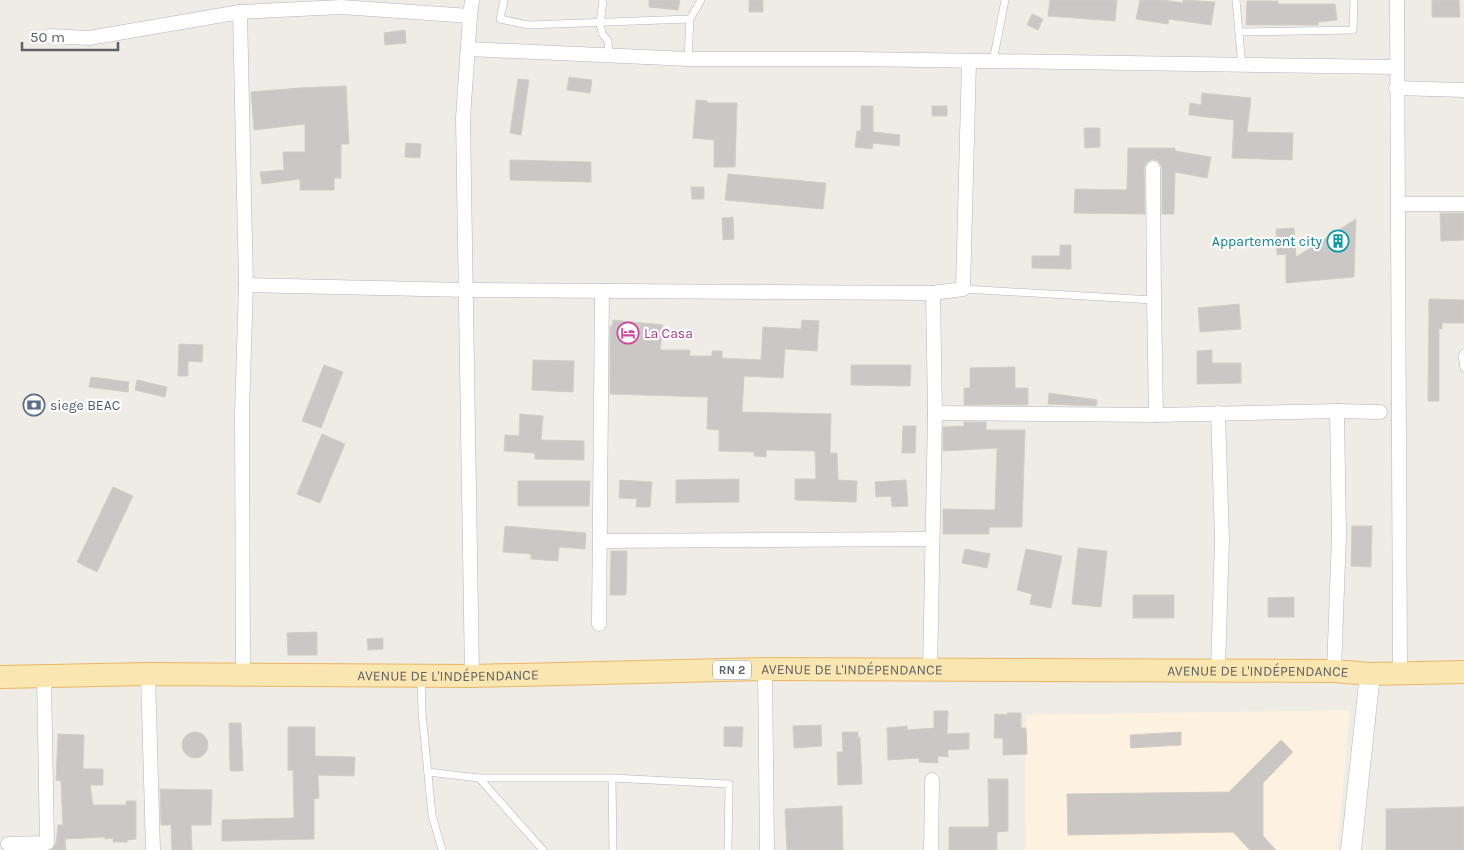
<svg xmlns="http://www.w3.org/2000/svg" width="1464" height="850" font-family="Karla,sans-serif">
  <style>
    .commercial { fill: #fcf2df }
    .building { fill: #cbc7c4; stroke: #d4cdc5 }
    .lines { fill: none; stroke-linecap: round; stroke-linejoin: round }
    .lane-casing { stroke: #b1b4b8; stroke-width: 8 }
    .street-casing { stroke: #b1b4b8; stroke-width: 15 }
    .secondary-casing { stroke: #b3b6ba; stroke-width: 21 }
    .primary-casing { stroke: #e9b666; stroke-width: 24 }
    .lane { stroke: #fff; stroke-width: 7 }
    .street { stroke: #fff; stroke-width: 14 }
    .secondary { stroke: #fff; stroke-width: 20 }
    .primary { stroke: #fae6b1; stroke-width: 22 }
    .labels { text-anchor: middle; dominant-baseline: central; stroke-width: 4.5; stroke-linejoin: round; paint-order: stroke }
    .shield { fill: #fff; stroke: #8e9194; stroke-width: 1 }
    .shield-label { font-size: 12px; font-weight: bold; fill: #5e6266 }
    .culture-label { font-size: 14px; fill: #0d838f; stroke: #fff; text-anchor: end }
    .hotel-label { font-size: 14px; fill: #b23c85; stroke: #fff; text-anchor: start }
    .service-label { font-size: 14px; fill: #4e5e75; stroke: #fff; text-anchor: start }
    .street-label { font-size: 14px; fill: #5e6266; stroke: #fff }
  </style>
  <rect width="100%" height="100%" fill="#efece6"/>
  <path class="commercial" d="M1350 710 1337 850H1025L1026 715Z"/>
  <g class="building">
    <path d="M649 0H680L678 10 649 7Z"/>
    <rect x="749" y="0" width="14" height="12"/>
    <path d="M1050 0H1117L1115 21 1048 16Z"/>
    <path d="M1140 0H1163L1183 3V0L1215 2 1211 25 1169 19 1168 24 1136 19Z"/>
    <path d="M1432 0H1459L1460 17H1432Z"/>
    <path d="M1247 1H1278V4H1335L1337 20 1318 22V25H1246Z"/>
    <path d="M1032 14 1043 19 1038 30 1027 25Z"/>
    <path d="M405 30 406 43 385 45 384 33Z"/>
    <path d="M569 77 592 80 590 93 567 90Z"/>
    <path d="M518 79 529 80 521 135 510 133Z"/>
    <path d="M346 86 349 144H341V178H334V190H300V179L262 184 260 172 284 170 283 152H305V124L254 130 251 92 299 88Z"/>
    <path d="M1202 93 1251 98 1247 132 1293 133 1292 160 1232 158 1234 120 1189 115 1190 103 1201 105Z"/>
    <path d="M696 100 707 101V103H737L735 167H714V140L693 138Z"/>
    <path d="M861 106H873V132L900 135 899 146 873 143 872 149 855 147 857 131H861Z"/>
    <rect x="932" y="106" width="15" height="10"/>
    <path d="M1084 128H1100V147L1085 148Z"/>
    <path d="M406 143 421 144 420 158 405 157Z"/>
    <path d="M1128 148H1175V151L1211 157 1207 178 1175 172 1174 214H1162V167L1158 161 1152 159 1146 163 1144 168 1145 214 1074 213 1075 189 1127 190Z"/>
    <path d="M510 160 591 162V182L510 180Z"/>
    <path d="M728 174 826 183 823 209 725 200Z"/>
    <path d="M691 187H704V199H692Z"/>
    <path d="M1440 213H1464V240L1441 241Z"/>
    <path d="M733 217 734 239 723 240 722 218Z"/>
    <path d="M1356 219 1354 277 1286 283V254L1277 255 1276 229 1294 228 1296 257Z"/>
    <path d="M1060 245H1071V269L1032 268V256H1060Z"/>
    <path d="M1429 299 1464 300V323H1442V329H1439V401H1428Z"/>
    <path d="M1239 304 1241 329 1200 332 1198 308Z"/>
    <path d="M613 320 663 325 660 350H690V356H712V351H722V358L761 360 763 327 801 329 802 320 819 321 817 351 785 349 783 378 744 376 742 412 831 414 830 453H837L838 480 857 481 856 502 795 500V479H816L815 451 766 450V457L754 456V452L719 451V430L707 429 708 397 610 394V326L612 327Z"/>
    <path d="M179 344 203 345 202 362 188 361V376H178Z"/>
    <path d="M1212 350V363H1241V383L1197 384V351Z"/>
    <path d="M533 360 574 361 573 392 532 390Z"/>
    <path d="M324 365 343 372 321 428 302 421Z"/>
    <path d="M851 365H911L910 386 851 385Z"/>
    <path d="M1015 367V388H1028V405H964V388H970V368Z"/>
    <path d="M91 377 129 382 128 392 89 387Z"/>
    <path d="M137 380 167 387 165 397 135 390Z"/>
    <path d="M1049 393 1097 400 1096 406 1048 404Z"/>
    <path d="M520 414 543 416 541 440 584 441V460L535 459V453L504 451 505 435 519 436Z"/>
    <path d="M964 422H986V430H1025L1022 527H989V534H943V509L995 510 997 448 943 451V427L964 426Z"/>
    <path d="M903 426H916L915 453H902Z"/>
    <path d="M322 434 345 444 320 503 297 494Z"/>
    <path d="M739 479V502L676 503V480Z"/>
    <path d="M620 480 652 482 650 507H636L637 499 619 498Z"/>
    <path d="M906 480 908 506 892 507 891 496 876 497 875 482Z"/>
    <path d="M518 481H590L589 506H518Z"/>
    <path d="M113 487 133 496 97 572 77 562Z"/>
    <path d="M505 526 586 533 585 549 559 547 558 561 531 559V554L503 552Z"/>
    <path d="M1352 526H1372L1371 567 1351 566Z"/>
    <path d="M1078 548 1107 551 1101 607 1072 604Z"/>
    <path d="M965 549 990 554 987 568 962 563Z"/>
    <path d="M1026 549 1062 556 1051 608 1030 604 1032 594 1017 590Z"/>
    <path d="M611 551H627L626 595H610Z"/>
    <rect x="1133" y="595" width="41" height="23"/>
    <path d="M1294 597V617H1268V598Z"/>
    <path d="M317 632V655H288L287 633Z"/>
    <path d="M383 638V649L368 650 367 639Z"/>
    <path d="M934 711H948L947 734 969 733V749L948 750V757L938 756V763L919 762V758L888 760 887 728 907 726V730L934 728Z"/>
    <path d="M1007 713H1021V728H1026L1027 754 1003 755V738H994L995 714 1007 715Z"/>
    <path d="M229 723H241L243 771H230Z"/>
    <path d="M821 725 822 746 794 748 793 726Z"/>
    <path d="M288 727H315V756L355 757 354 776 318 775 319 798 314 799V839L222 841V820L294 818 293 770H288Z"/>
    <path d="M724 727H743L742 747 724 746Z"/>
    <path d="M842 732H858V738L860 737 862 784 838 785 837 752H843Z"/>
    <path d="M1181 732V745L1131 748 1130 735Z"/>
    <circle cx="195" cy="745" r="13"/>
    <path d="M58 734 84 735 83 769H103V785H90L93 805H126V801H136V839L127 840V842H113V838L105 839V837L65 839 66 850H52L56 843 58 825H63L61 781 56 780Z"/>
    <path d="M1281 740 1293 752 1263 783V836L1276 850H1250L1233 832 1068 835 1067 794 1229 792Z"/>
    <path d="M988 779H1008V831L997 832V850H949V827H989Z"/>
    <path d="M160 789 212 790 211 825H191L192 850H172L171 825H161Z"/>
    <path d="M842 806 843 850H787L785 809Z"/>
    <path d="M1464 807V850H1386V809Z"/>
  </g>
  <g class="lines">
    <g class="lane-casing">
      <g id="lane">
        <path d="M504 0 500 19 528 25 690 19"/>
        <path d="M603 0 600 24 602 33 608 41 609 57"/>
        <path d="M1236 0 1242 65"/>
        <path d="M1239 32 1353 30 1354 0"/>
        <path d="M688 59 690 19 701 0"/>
        <path d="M993 61 1005 0"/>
        <path d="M963 289 1154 300"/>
        <path d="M1464 353 1462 356 1464 368"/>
        <path d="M421 677 422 713 432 815 442 850"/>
        <path d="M428 772 479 778H612L729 784 728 850"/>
        <path d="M479 778 543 850"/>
        <path d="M612 778 613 850"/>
      </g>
    </g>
    <g class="street-casing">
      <g id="street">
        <path d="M1397 0 1400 672"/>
        <path d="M240 12 246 285 242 413 243 674"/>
        <path d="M50 36 89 38 240 12 341 7 470 16"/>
        <path d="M468 49 688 59H857L1396 67"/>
        <path d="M1396 88 1464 90"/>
        <path d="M1153 168 1154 300 1156 415"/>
        <path d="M1399 204H1464"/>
        <path d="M246 285 467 290 933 293 963 289 969 62"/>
        <path d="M935 413 1156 415 1337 411 1380 412"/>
        <path d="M1218 413 1222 538 1218 671"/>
        <path d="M600 541 931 539"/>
        <path d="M599 624 602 291"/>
        <path d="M765 669 767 850"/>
        <path d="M930 671 935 413 933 293"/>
        <path d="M1334 671 1339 535 1337 411"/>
        <path d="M148 674 153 850"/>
        <path d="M472 676 463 118 470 16 472 0"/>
        <path d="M8 844 47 843 44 676"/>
        <path d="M931 850 932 780"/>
      </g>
    </g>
    <g class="secondary-casing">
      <path id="secondary" d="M1351 850 1370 674"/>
    </g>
    <g class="primary-casing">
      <g id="primary">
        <path id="s1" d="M0 677 148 674 472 676 765 669 1334 671 1370 674 1464 672"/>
      </g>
    </g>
    <use href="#lane" class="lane"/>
    <use href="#street" class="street"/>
    <use href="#secondary" class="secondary"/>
    <use href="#primary" class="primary"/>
  </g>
  <defs>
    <g id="building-ring" transform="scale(1.125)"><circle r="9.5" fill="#fff" stroke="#0f9aa8" stroke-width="1.5"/><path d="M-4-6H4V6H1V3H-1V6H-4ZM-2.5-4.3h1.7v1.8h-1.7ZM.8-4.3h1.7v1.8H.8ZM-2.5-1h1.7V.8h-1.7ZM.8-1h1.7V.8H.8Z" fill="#0f9aa8"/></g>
    <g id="hotel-ring" transform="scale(1.125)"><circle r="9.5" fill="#fff" stroke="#d1479c" stroke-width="1.5"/><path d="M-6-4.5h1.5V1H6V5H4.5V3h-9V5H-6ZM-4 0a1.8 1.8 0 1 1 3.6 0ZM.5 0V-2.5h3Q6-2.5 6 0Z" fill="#d1479c"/></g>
    <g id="bank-ring" transform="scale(1.125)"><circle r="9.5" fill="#fff" stroke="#5c6f8a" stroke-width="1.5"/><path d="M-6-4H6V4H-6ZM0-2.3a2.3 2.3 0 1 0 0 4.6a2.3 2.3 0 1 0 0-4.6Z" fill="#5c6f8a"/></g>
  </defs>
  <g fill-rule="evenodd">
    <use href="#building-ring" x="1338" y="241"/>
    <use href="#hotel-ring" x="628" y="333"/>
    <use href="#bank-ring" x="34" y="405"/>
  </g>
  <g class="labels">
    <rect class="shield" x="713" y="660.5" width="38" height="19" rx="4"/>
    <g class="shield-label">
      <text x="732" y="670">RN 2</text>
    </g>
    <g class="culture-label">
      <text x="1322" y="241">Appartement city</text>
    </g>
    <g class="hotel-label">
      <text x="644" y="333">La Casa</text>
    </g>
    <g class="service-label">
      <text x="50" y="405">siege BEAC</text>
    </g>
    <g class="street-label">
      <text stroke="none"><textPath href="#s1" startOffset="852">AVENUE DE L'INDÉPENDANCE</textPath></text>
      <text stroke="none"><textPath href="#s1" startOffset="1258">AVENUE DE L'INDÉPENDANCE</textPath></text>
      <text stroke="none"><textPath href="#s1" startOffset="448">AVENUE DE L'INDÉPENDANCE</textPath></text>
    </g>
  </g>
  <path d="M22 42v8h96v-8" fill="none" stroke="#5e6266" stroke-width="2.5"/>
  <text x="30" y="42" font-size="15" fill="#5e6266" stroke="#ffffff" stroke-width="4" paint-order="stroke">50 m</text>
</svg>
